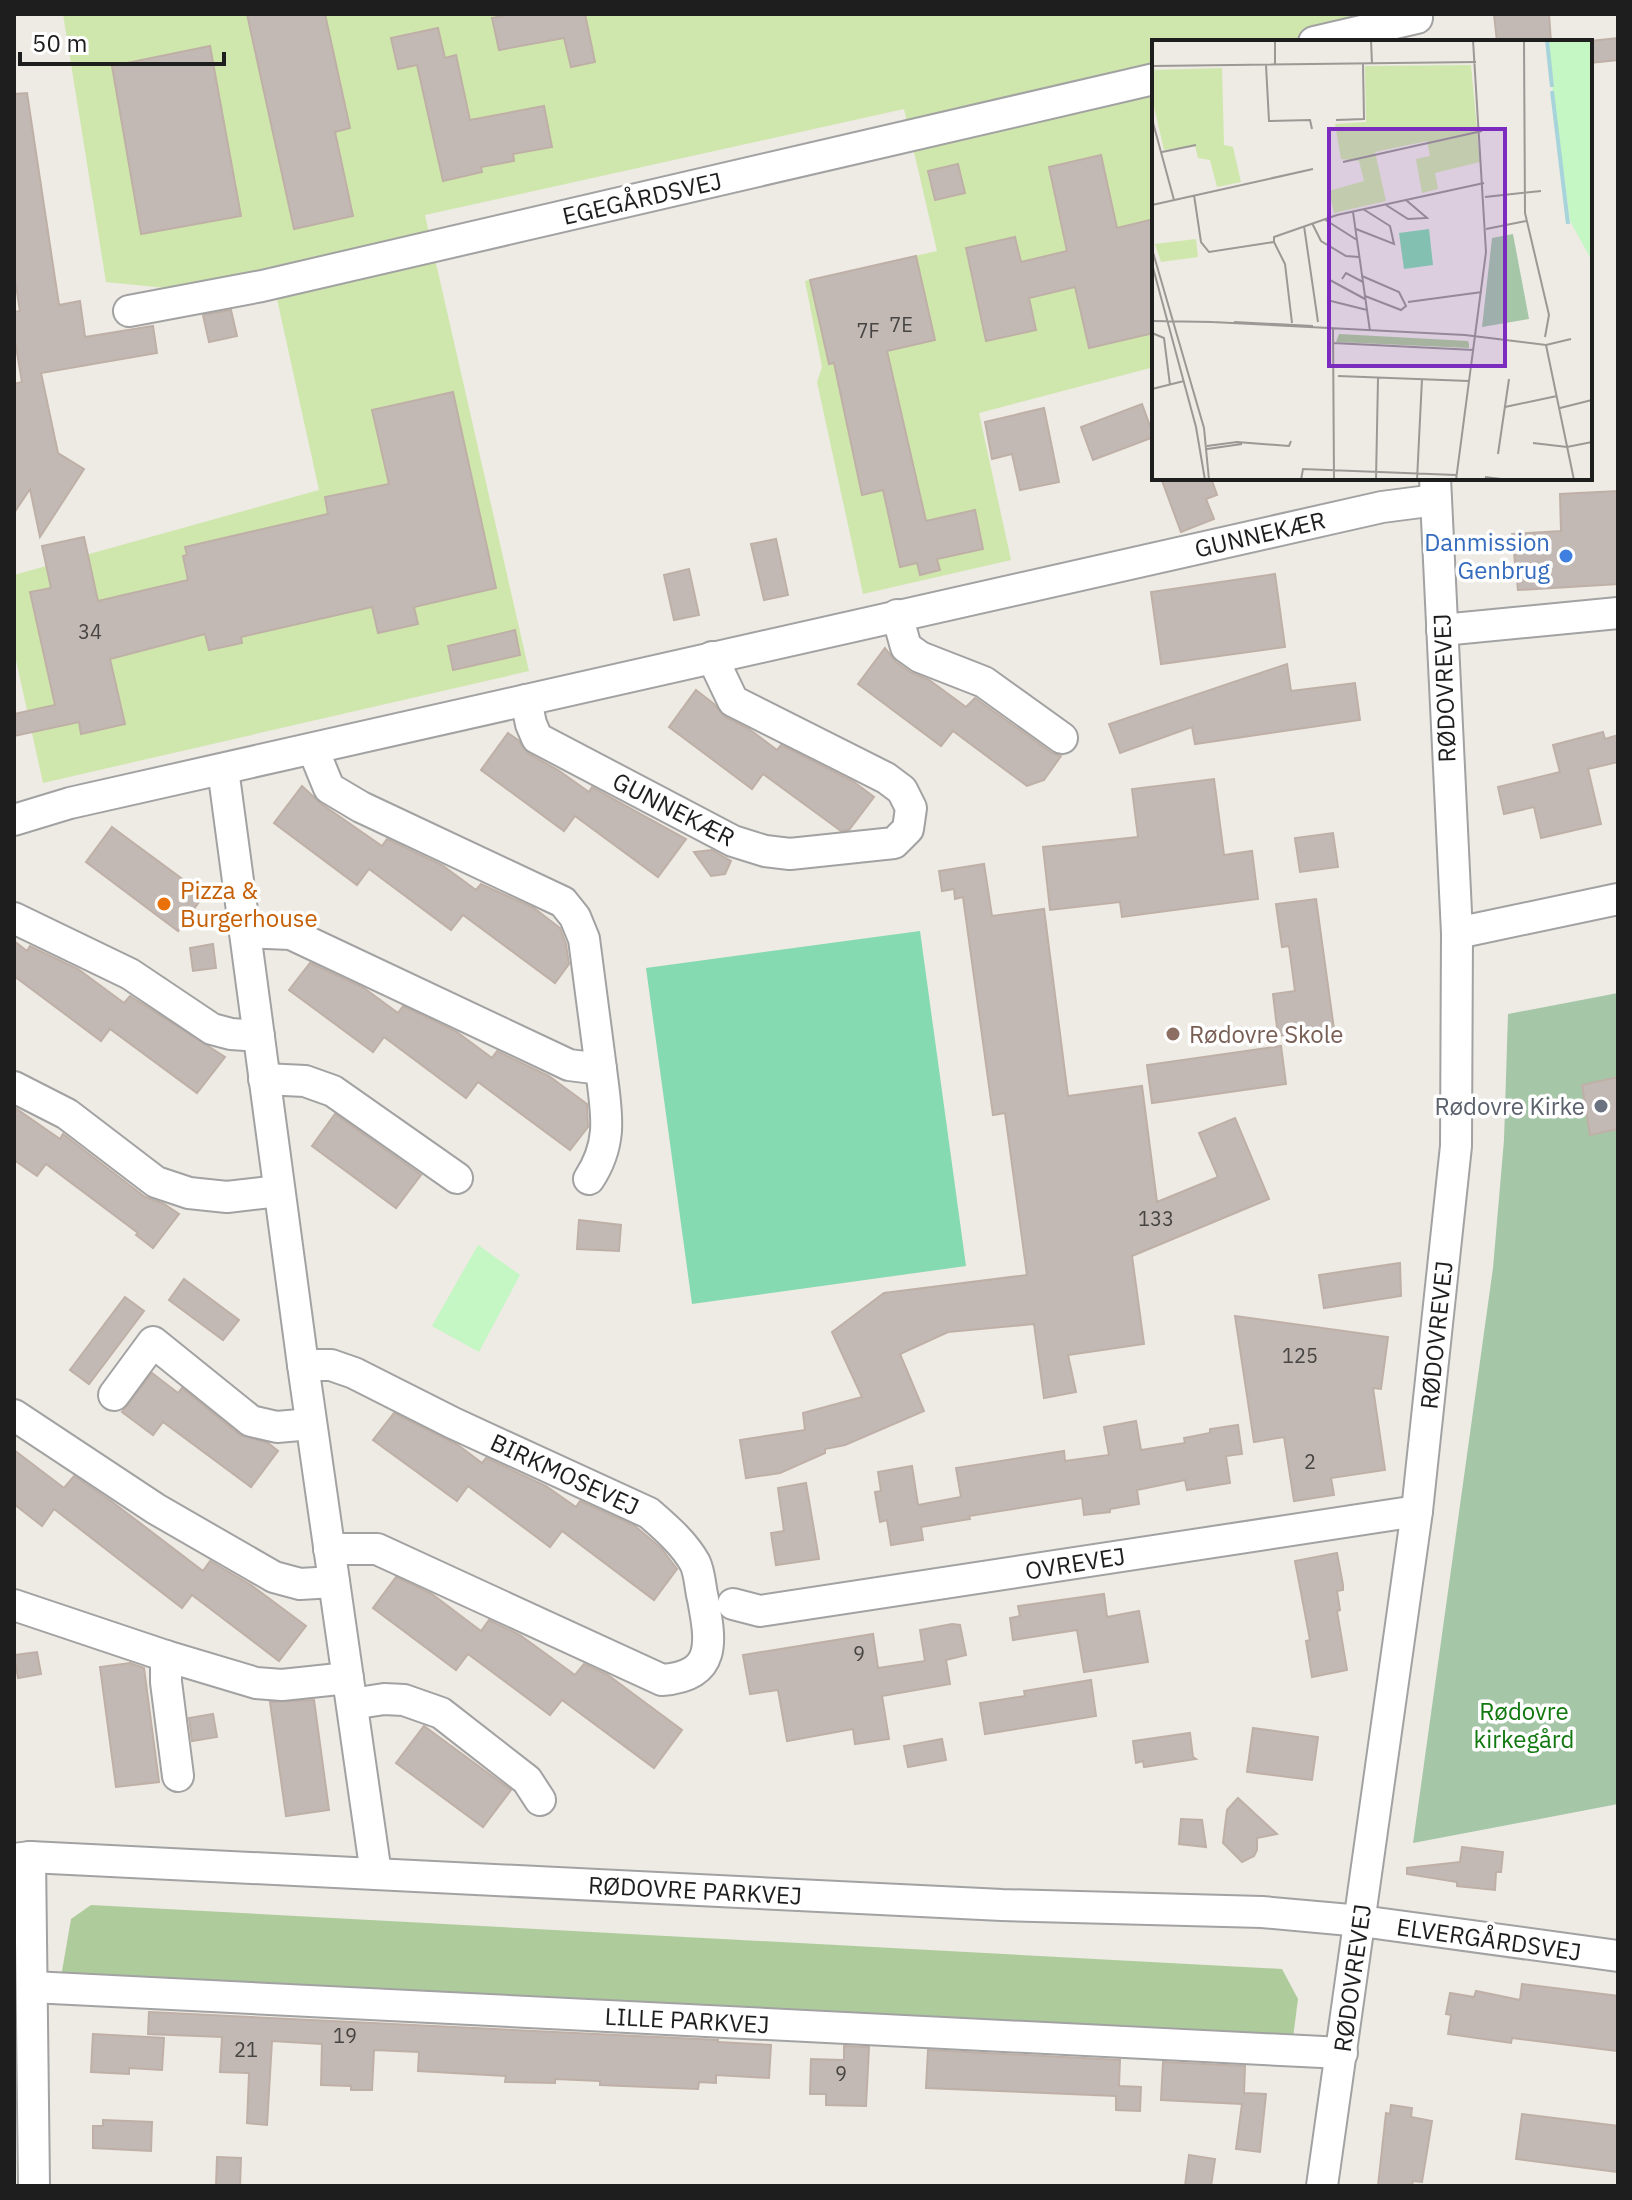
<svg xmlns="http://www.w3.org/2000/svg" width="1632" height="2200" font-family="'IBM Plex Sans',sans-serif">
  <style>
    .grass { fill: #cfe7ac }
    .forest { fill: #aecc9b }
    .cemetery { fill: #a6c6a8 }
    .park { fill: #c4f7c3 }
    .pitch { fill: #85dab1 }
    .building { fill: #c3b9b4; stroke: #bfb0a7; stroke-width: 2 }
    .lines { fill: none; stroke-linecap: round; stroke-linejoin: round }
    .minor-casing { stroke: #a2a2a2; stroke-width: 34 }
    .minor { stroke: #fff; stroke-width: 30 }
    .shop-dot { fill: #3f7fe0; stroke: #fff; stroke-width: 3 }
    .food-dot { fill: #e8710a; stroke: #fff; stroke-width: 3 }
    .education-dot { fill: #8d6e63; stroke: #fff; stroke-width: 3 }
    .worship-dot { fill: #6b7280; stroke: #fff; stroke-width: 3 }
    .labels { text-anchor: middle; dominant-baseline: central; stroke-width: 7; stroke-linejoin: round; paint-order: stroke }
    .number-label { font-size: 20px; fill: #474544 }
    .street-label { font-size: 24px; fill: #1e1e1e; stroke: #fff }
    .shop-label { font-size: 24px; fill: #366cbe; stroke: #fff; text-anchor: end }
    .food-label { font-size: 24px; fill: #c56008; stroke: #fff; text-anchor: start }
    .education-label { font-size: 24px; fill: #785e54; stroke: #fff; text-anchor: start }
    .worship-label { font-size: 24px; fill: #5b616d; stroke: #fff; text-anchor: end }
    .park-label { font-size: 24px; fill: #127810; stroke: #fff }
    .inset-river { fill: none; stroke: #a6d4da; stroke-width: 4 }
    .inset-road { fill: none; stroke: #9b9895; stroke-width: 2 }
    .view { fill: #7b2cbf; fill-opacity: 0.15; stroke: #7b2cbf; stroke-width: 4 }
    .inset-edge { fill: none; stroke: #1e1e1e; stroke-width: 4 }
  </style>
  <rect width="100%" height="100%" fill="#eeeae4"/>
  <path class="grass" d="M63 14H1371L1373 42H1154V367L979 413 1011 560 863 594 817 382 822 367 805 281 937 251 904 109 425 215 529 671 43 783 14 651V575L319 490 277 299 106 282Z"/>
  <path class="forest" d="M91 1905 1282 1969 1298 1999 1293 2038 61 1977 71 1919Z"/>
  <path class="cemetery" d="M1618 993V1804L1413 1843 1493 1268 1504 1140 1508 1014Z"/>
  <path class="park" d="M478 1245 520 1275 479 1352 432 1326Z"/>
  <path class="pitch" d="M920 931 966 1266 692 1304 646 968Z"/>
  <g class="building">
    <path d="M247 14H325L350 128 335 132 353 216 294 229Z"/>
    <path d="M513 14H585L595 62 571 67 564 38 499 50 492 18Z"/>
    <path d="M1494 14H1549L1551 42H1497Z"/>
    <path d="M438 28 445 58 456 55 470 120 544 106 552 147 513 154 514 161 481 167 482 172 443 181 417 65 398 69 391 38Z"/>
    <path d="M1618 38V60L1590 63V41Z"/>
    <path d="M210 46 241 216 141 234 112 66Z"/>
    <path d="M27 93 59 305 80 301 85 337 153 326 157 353 41 373 58 453 84 469 40 537 30 489 14 513V384L22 382 14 335V312L20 311 14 273V94Z"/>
    <path d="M1101 155 1117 228 1154 219V333L1089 348 1075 287 1029 298 1036 330 986 341 966 248 1015 237 1021 262 1067 251 1049 167Z"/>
    <path d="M958 164 965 193 935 200 928 171Z"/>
    <path d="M916 256 935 340 887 351 926 521 975 510 983 549 937 559 940 570 920 575 917 563 900 567 883 490 862 495 834 363 829 364 810 280Z"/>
    <path d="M231 310 237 336 209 342 203 315Z"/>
    <path d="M453 392 496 588 414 607 418 624 378 633 372 607 241 637 242 643 209 650 205 634 110 659 125 724 81 734 79 722 14 736V714L55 705 30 592 51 588 42 546 84 537 98 601 188 580 183 556 187 555 185 547 328 514 325 497 389 484 372 410Z"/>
    <path d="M1142 404 1154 437 1093 460 1081 427Z"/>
    <path d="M1044 408 1059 482 1020 490 1012 454 992 459 985 422Z"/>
    <path d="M1161 478H1211L1217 495 1206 499 1214 519 1181 532Z"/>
    <path d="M1618 491V584L1518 590 1512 534 1561 531 1560 494Z"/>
    <path d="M776 539 788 595 764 600 751 544Z"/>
    <path d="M689 569 699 615 674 620 664 575Z"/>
    <path d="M1275 574 1285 647 1161 664 1151 592Z"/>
    <path d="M515 630 520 655 453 670 448 646Z"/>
    <path d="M885 648 896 662 910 672 929 680 966 707 975 698 1052 753 1061 756 1044 780 1027 786 953 731 941 746 858 684Z"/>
    <path d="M1287 664 1291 691 1355 683 1360 720 1195 744 1192 727 1120 753 1109 724Z"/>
    <path d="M696 690 714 704 725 717 749 729 777 750 781 745 854 782 874 797 849 830 841 831 763 774 752 789 669 727Z"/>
    <path d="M1603 732 1605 739 1618 735V762L1588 769 1601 824 1541 838 1534 807 1504 814 1498 787 1560 772 1553 745Z"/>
    <path d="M508 733 518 740 529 754 558 770 589 792 592 787 686 839 658 877 575 816 564 831 481 770Z"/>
    <path d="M1214 779 1224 855 1252 851 1258 899 1122 917 1120 902 1050 910 1043 847 1138 837 1132 789Z"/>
    <path d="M302 786 320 803 382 846 387 839 442 865 476 890 481 884 534 908 560 928 566 944 569 964 555 983 463 915 451 930 369 869 357 885 274 823Z"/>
    <path d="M112 827 204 895 178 931 86 862Z"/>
    <path d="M1333 833 1338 867 1300 872 1295 838Z"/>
    <path d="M712 850 731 861 725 874 711 876 694 852Z"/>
    <path d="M984 864 992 916 1044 909 1068 1096 1142 1086 1157 1202 1218 1177 1199 1133 1235 1118 1269 1199 1132 1256 1144 1344 1068 1355 1076 1392 1044 1398 1034 1324 948 1332 900 1354 924 1411 845 1445 825 1449V1453L780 1473 746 1478 740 1440 805 1430 803 1413 862 1397 832 1332 884 1293 1027 1275 1005 1113 993 1115 963 897 955 899 954 889 942 891 939 871Z"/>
    <path d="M1316 899 1334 1029 1278 1036 1273 994 1295 991 1289 946 1282 947 1276 904Z"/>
    <path d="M14 941 27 951 30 946 78 969 124 1003 130 996 225 1057 197 1093 110 1029 101 1041 14 976Z"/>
    <path d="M213 944 216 968 193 971 190 948Z"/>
    <path d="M310 963 364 988 398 1013 403 1006 457 1032 492 1058 497 1051 549 1076 587 1104 588 1127 570 1150 478 1082 466 1098 384 1037 373 1052 289 990Z"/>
    <path d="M1281 1046 1286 1084 1152 1103 1147 1065Z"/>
    <path d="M1618 1077V1129L1590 1135 1582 1085Z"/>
    <path d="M14 1107 60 1139 63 1134 145 1197 164 1204 179 1214 153 1248 136 1235 138 1233 46 1164 37 1176 14 1160Z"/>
    <path d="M335 1114 421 1175 396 1208 312 1146Z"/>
    <path d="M579 1220 621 1225 619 1251 577 1249Z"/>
    <path d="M1400 1263 1401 1296 1324 1308 1319 1275Z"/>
    <path d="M184 1279 239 1320 223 1340 169 1300Z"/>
    <path d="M125 1297 144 1311 89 1384 70 1370Z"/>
    <path d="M1235 1316 1388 1337 1381 1389 1373 1388 1385 1470 1331 1478 1334 1495 1294 1501 1284 1437 1254 1442Z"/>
    <path d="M152 1373 178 1393 182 1388 240 1435 268 1443 278 1451 251 1487 163 1422 153 1435 122 1412Z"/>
    <path d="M394 1413 458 1445 482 1463 486 1458 546 1486 576 1507 580 1501 635 1526 661 1548 677 1569 654 1600 562 1531 550 1547 468 1486 457 1501 373 1440Z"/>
    <path d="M1136 1421 1141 1450 1185 1443 1184 1438 1210 1433V1429L1238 1425 1242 1454 1226 1456 1230 1483 1187 1490 1185 1480 1137 1490 1139 1504 1110 1509V1512L1084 1515 1082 1498 969 1516 970 1519 921 1527 923 1540 891 1545 887 1520 880 1522 875 1492 881 1491 878 1472 912 1466 918 1505 961 1497 956 1468 1064 1451 1065 1461 1109 1455 1104 1427Z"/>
    <path d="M14 1450 64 1488 74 1476 111 1501 203 1571 210 1561 251 1585 306 1626 279 1661 192 1595 182 1608 54 1509 42 1526 14 1504Z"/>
    <path d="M806 1483 819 1559 776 1565 771 1533 784 1531 778 1488Z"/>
    <path d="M1337 1553 1343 1585V1590L1337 1591 1340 1610 1337 1611 1347 1670 1312 1677 1306 1641 1310 1640 1295 1561Z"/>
    <path d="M396 1577 432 1594 481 1631 489 1620 520 1635 575 1675 584 1664 608 1675 682 1730 654 1768 562 1700 550 1715 468 1654 456 1670 373 1608Z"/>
    <path d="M1104 1594 1107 1617 1139 1611 1148 1662 1084 1672 1077 1630 1013 1640 1010 1618 1020 1616 1018 1606Z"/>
    <path d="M952 1624 960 1625 966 1655 946 1660 950 1684 882 1696 889 1739 855 1744 853 1729 787 1741 778 1690 750 1694 743 1655 873 1634 878 1668 925 1661 920 1630Z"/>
    <path d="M37 1652 41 1674 18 1678 14 1655Z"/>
    <path d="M130 1663 144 1668 159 1782 116 1787 100 1667Z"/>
    <path d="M1091 1680 1096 1716 985 1734 980 1703 1025 1696 1024 1691Z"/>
    <path d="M314 1700 329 1810 286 1816 270 1702Z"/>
    <path d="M213 1714 217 1737 192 1741 189 1718Z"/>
    <path d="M424 1726 511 1790 483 1827 396 1763Z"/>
    <path d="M1253 1728 1318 1737 1312 1780 1247 1772Z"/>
    <path d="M1190 1733 1193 1757 1196 1759 1144 1767 1143 1761 1136 1763 1133 1741Z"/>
    <path d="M942 1739 946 1760 908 1767 904 1746Z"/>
    <path d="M1238 1798 1277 1834 1257 1838V1850L1254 1856 1242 1862 1223 1843 1227 1810Z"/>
    <path d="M1181 1819 1202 1820 1206 1847 1179 1844Z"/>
    <path d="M1462 1847 1503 1852 1501 1872H1496L1495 1890 1457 1886V1882L1407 1874V1868L1460 1862Z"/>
    <path d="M1522 1984 1618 1996V2051L1512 2038 1511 2043 1448 2034 1451 2015 1446 2014 1450 1993 1474 1997 1476 1991 1520 2000Z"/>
    <path d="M149 2012 718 2040V2042L771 2045 769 2078 716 2075V2083L699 2082 698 2089 600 2085V2081L555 2079V2083L505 2082 506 2076 418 2071 419 2052 374 2050 372 2090H351V2086L321 2085 322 2044 272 2041 267 2125 247 2123 249 2073 220 2072 222 2037 148 2034Z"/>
    <path d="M93 2034 164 2038 162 2070 129 2068V2074L91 2072Z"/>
    <path d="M844 2046 869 2047 866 2106 826 2105V2094H810L811 2059 844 2060Z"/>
    <path d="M928 2050 1120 2060 1119 2086 1141 2087 1140 2111 1116 2110V2096L926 2088Z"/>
    <path d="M1163 2062 1245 2066 1244 2093 1266 2094 1260 2152 1236 2149 1242 2104 1161 2100Z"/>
    <path d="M1391 2105 1412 2108 1411 2117 1432 2121 1422 2182 1413 2181 1412 2186H1378L1386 2113 1390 2114Z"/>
    <path d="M1522 2114 1618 2126V2172L1516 2159Z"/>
    <path d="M103 2120 152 2122 151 2151 93 2148V2126H103Z"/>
    <path d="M1189 2155 1215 2159 1211 2186H1185Z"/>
    <path d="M217 2157 241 2158 240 2186H216Z"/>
  </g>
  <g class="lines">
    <g class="minor-casing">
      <g id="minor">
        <path d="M1314 42 1417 18"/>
        <path d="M129 311 262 286 1154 79"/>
        <path d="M897 615 906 647 920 657 984 682 1062 738"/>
        <path d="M1442 630 1618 613"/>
        <path d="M526 700 531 724 537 738 733 841 765 851 790 854 894 843 908 829 911 808 902 790 886 778 733 701 712 657"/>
        <path d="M223 769 303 1365 376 1874"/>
        <path d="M14 820 70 803 1382 507 1436 500"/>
        <path d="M14 918 130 974 212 1029 231 1034 259 1036"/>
        <path d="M245 932 291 934 569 1065 601 1069 584 939 575 917 563 902 361 807 329 788 313 749"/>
        <path d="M1457 933 1618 899"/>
        <path d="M264 1079 305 1081 333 1091 457 1178"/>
        <path d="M14 1087 67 1114 156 1182 189 1193 227 1197 279 1191"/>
        <path d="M589 1179C614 1141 606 1111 601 1069"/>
        <path d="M303 1365H331L354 1373 453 1423 649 1513C665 1527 684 1543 695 1563 700 1573 700 1588 703 1599 711 1642 717 1676 662 1680L377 1549H329"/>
        <path d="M114 1395 153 1342 251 1421 277 1427 311 1424"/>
        <path d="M14 1415 156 1509 274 1577 300 1584 334 1582"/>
        <path d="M733 1604 760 1611 1417 1511"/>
        <path d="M14 1605 166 1656 256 1683 282 1685 348 1678"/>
        <path d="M166 1656V1682L178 1776"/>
        <path d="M352 1704 384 1699 404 1700 441 1713 527 1780 540 1800"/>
        <path d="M30 1857 34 2186"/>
        <path d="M14 1859 30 1857 1002 1905 1262 1912 1361 1921 1618 1956"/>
        <path d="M32 1987 1342 2053"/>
        <path d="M1322 2186 1417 1511 1456 1146 1457 933 1435 478"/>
      </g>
    </g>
    <use href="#minor" class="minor"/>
  </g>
  <circle class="shop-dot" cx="1566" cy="556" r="8"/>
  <circle class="food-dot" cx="164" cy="904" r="8"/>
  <circle class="education-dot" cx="1173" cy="1034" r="8"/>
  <circle class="worship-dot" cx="1601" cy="1106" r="8"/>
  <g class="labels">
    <g class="number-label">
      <text x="901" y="324">7E</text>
      <text x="868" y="330">7F</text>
      <text x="90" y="631">34</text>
      <text x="1156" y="1218">133</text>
      <text x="1300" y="1355">125</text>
      <text x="1310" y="1461">2</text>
      <text x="859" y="1653">9</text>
      <text x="345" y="2035">19</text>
      <text x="246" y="2049">21</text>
      <text x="841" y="2073">9</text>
    </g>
    <g class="street-label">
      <text transform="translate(642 198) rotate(-13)">EGEGÅRDSVEJ</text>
      <text transform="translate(1260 534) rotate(-13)">GUNNEKÆR</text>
      <text transform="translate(1444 688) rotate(-92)">RØDOVREVEJ</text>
      <text transform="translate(674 809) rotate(27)">GUNNEKÆR</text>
      <text transform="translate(1436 1335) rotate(-84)">RØDOVREVEJ</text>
      <text transform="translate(565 1474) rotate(25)">BIRKMOSEVEJ</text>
      <text transform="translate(1075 1563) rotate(-9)">OVREVEJ</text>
      <text transform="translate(695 1890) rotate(3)">RØDOVRE PARKVEJ</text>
      <text transform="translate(1489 1939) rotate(8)">ELVERGÅRDSVEJ</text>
      <text transform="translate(1352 1978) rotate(-82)">RØDOVREVEJ</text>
      <text transform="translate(687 2020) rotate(3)">LILLE PARKVEJ</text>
    </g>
    <g class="shop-label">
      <text x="1550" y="542">Danmission<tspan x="1550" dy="28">Genbrug</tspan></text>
    </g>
    <g class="food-label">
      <text x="180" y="890">Pizza &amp;<tspan x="180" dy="28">Burgerhouse</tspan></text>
    </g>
    <g class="education-label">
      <text x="1189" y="1034">Rødovre Skole</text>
    </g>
    <g class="worship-label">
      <text x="1585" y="1106">Rødovre Kirke</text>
    </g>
    <g class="park-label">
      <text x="1524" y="1711">Rødovre<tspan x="1524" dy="28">kirkegård</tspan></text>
    </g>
  </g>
  <g transform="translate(1152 40)">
    <rect width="440" height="440" fill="#eeeae4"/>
    <path d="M319 25 328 122 283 133 286 149 270 153 264 119 278 116 275 101 223 112 234 161 182 173 177 151 212 141 207 121 189 119 183 84 214 82 213 26ZM70 28 72 105 81 107 89 142 65 147 58 120 46 118 43 106 12 110 0 58V30ZM44 199 46 217 9 222 3 204Z" fill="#cfe7ac"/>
    <path d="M187 294 316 301 317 304V308L184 302Z" fill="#aecc9b"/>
    <path d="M361 194 377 279 330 287 340 198Z" fill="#a6c6a8"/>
    <path d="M394 0H440V221L418 181Z" fill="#c4f7c3"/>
    <path d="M277 189 281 225 252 229 247 193Z" fill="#85dab1"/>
    <path class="inset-river" d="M395 0 400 47M400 51 416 184"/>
    <path class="inset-road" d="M123 0V25M219 0 220 24M372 0 373 173 397 275 393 297M114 25 117 81 158 80 160 89M0 26 324 22M0 79 22 160M184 80 212 79 211 24M10 112 44 105M191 122 330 91M42 155 49 202 57 212 122 202V197L185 175 332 143M333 157 389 151M0 165 161 129M234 165 256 179 275 178 254 160M201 172 218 291M172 179 205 200M160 183 169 201 194 216 207 217M152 186 166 282M204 189 242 204 238 186 211 169M334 189 374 181M122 202 133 224 140 283M0 209 52 388 57 440M0 224 44 387 53 440M210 236 247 252 254 266 249 270 213 256M176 239 213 259M190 239 194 233 211 242M175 260 215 270M256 262 330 252M0 281 61 282M60 282 313 295 394 305 419 299M82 282 161 286M181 289 182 440M0 293 12 298 18 345M181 303 322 310M394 305 422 440M186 336 317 341M0 349 32 341M353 367 405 356M408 368 440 360M381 403 415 407 440 402M55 406 85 402 137 406 139 401M55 409 90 404M346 414 357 339M333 437 357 440M149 440 151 429 304 435M224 440 226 338M265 440 270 339M304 440 334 212 321 0"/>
    <path class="view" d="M177 89H353V326H177Z"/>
    <rect width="440" height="440" class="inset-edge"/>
  </g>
  <rect width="1632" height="2200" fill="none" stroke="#1e1e1e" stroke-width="32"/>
  <path d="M20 52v12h204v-12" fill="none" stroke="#1e1e1e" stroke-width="4"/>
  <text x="32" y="52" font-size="24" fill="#1e1e1e" stroke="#ffffff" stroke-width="6" paint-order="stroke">50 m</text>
</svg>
